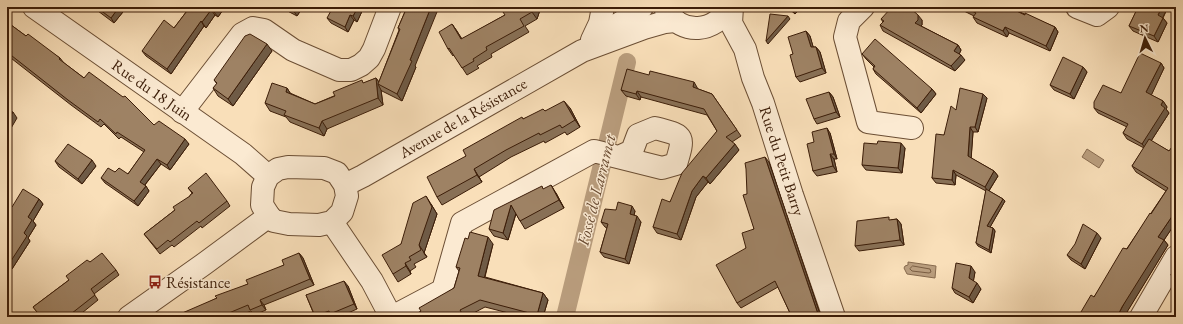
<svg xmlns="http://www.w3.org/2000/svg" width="1183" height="324" font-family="'EB Garamond',serif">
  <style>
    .water { fill: #b99d7d; stroke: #876a4e }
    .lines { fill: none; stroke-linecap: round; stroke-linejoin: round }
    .shore { stroke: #7a5d42; stroke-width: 1 }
    .canal { stroke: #b99d7d; stroke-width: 18 }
    .minor-casing { stroke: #6b4e34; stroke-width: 24 }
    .minor { stroke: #fbead2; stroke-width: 22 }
    .wall { fill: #887056; stroke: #3c1d08 }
    .shaded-wall { fill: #6f5b46; stroke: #3c1d08 }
    .building { fill: #9e8264; stroke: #3c1d08 }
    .labels { text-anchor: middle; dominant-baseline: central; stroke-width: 3; stroke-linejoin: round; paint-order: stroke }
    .street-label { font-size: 16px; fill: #3c1d08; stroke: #fbead2 }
    .poi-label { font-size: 16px; fill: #3c1d08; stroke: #fbead2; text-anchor: start }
    .water-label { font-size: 17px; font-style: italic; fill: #684a31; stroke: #fbead2 }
  </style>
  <rect width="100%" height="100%" fill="#f9dfb9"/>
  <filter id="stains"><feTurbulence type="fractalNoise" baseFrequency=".005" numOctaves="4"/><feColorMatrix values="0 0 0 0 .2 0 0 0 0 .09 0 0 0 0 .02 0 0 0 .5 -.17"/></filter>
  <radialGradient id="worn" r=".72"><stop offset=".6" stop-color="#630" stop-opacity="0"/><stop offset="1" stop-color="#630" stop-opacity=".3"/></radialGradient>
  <g class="water">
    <path d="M1087 149 1104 160 1099 168 1082 157Z"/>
    <path d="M908 262 936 266 935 278 907 274 904 268 905 266 908 265Z"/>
  </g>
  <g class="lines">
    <path class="shore" d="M913 266 930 269 931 272 929 273 912 271 910 269Z"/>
    <path class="canal" d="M565 317 627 62"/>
    <g class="minor-casing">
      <g id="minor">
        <path d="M34 7 243 154 268 176"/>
        <path d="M732 7 731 23 745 49 753 78 763 103 792 195 834 317"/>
        <path d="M863 7 849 21 845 37 868 122 912 128"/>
        <path d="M1077 7 1097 15 1108 7"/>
        <path d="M666 10C682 36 715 33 729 7"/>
        <path d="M602 34 635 14 642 7"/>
        <path d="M592 40 600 23 603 7"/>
        <path d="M182 112 242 34 253 28 264 30 293 50 339 70H351L361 65 369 58 374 49 390 7"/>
        <path d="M288 167 324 168 337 173 345 185 347 196 342 212 332 222 319 225 289 224 274 221 269 216 262 205 263 187 268 176 278 169Z"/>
        <path d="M345 185 363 176 582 51 644 28 665 22 675 21"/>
        <path d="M332 222 372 281 391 317"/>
        <path d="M129 317 204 264 269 216"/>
        <path d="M392 317 443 290 462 223 594 151 662 168 676 164C685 134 684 136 655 128L638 135 632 151 619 157"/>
        <path d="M1141 317 1176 257"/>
      </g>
    </g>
    <use href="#minor" class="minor"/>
  </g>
  <g class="wall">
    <path d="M96 7H127L114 23 98 11Z"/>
    <path d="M190 7H225L218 17 215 15 206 28 204 26 171 74 146 56 142 51 174 28Z"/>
    <path d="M280 7H303L297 16Z"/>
    <path d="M364 7 357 22 354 20 348 32 331 23 327 18Z"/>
    <path d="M407 7 415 66 416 67 402 101 382 91 381 90 383 105 327 129 324 136 290 122 286 117 270 111 265 103 287 88 290 93 315 104 376 78 379 82 399 30 398 28Z"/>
    <path d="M541 7 537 19 525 26 529 32 491 54 492 57 477 66 479 68 467 75 454 55 453 56 448 49 452 24 462 39 505 15Z"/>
    <path d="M787 7H801L795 14Z"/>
    <path d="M956 7H1008L1055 27 1058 32 1050 51 1009 33 1007 37 977 23 973 17 974 16Z"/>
    <path d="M1137 7H1168L1163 18 1167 23 1158 42 1133 31 1129 26 1138 8Z"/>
    <path d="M893 11 922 20V25L921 26 958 45 961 50 959 54 965 60 955 71 883 31 880 25 883 22 881 19Z"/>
    <path d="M7 22 26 36 60 58 64 63 84 78 154 125 189 144 170 170 161 164 145 185 149 191 138 206 105 183 101 178 115 172 128 174 144 152 121 137 119 139 104 124 101 127 71 105 7 55Z"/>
    <path d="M806 31 810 36 813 47H816L820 52 826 73 800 82 796 77 793 54Z"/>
    <path d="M272 51 233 106 218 96 213 88 217 84 214 80Z"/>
    <path d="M862 54 932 89 936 94 921 113 876 74 873 69 874 67 866 59Z"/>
    <path d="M1161 63 1164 68 1151 95 1163 101 1167 107 1166 109 1169 113 1151 141 1169 151 1176 145V222L1164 240 1168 245 1126 313 1094 297 1166 191 1136 172 1132 166 1144 148 1127 139 1123 133 1127 127 1098 113 1094 108 1121 93Z"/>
    <path d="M1083 67 1087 72 1074 99 1054 90 1050 85Z"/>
    <path d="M698 89 712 94 741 136 732 142 739 150 710 184 708 182 696 197 681 240 657 233 653 227 717 131 707 115 641 97 640 100 626 96 621 90Z"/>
    <path d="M829 92 833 97 840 117 817 124 814 119Z"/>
    <path d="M983 94 987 98 978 132H973L971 158 994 171 998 176 989 191 1003 199 1005 201 990 227 993 228 995 231 991 253 978 246 976 243 986 191 956 175 955 185 936 183 932 178 944 135 956 110Z"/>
    <path d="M570 108 580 127 567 135 565 132 545 143 544 141 511 157 479 177 482 182 442 205 437 197 466 156 523 119 545 111Z"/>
    <path d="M830 133 837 159H834L837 172 817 176 813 171 814 142Z"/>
    <path d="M905 148 902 173 866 170 862 165Z"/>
    <path d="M55 161 96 166 82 184 59 167Z"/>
    <path d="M769 162 821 317H780L790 313 778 287 741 308 737 303 746 248 754 229 747 194Z"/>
    <path d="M188 188 227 201 230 206 202 228 201 226 174 247 172 245 160 254 144 234 175 210 190 196 192 193Z"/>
    <path d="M544 189 556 193 564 208 525 229 516 214 508 240 494 236 489 229Z"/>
    <path d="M39 199 43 204 33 221 36 225 28 238 30 241 12 269 9 268 7 271V206L12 207Z"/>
    <path d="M431 204 437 214 424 253 427 257 414 264 416 267 410 271 411 274 398 282 393 274 401 244Z"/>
    <path d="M616 210 635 211 634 215 641 222 629 264 604 257 600 252 607 228 605 227 601 222Z"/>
    <path d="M897 219 901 224 904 245 859 251 855 246 891 220Z"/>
    <path d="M1101 238 1085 269 1071 260 1067 255Z"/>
    <path d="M493 244 485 277 543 293 548 300 543 317H524L485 307 466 317H415L421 311 454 288 459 271 456 267Z"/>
    <path d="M299 253 303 258 314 285 264 305 266 310 254 315 251 311 236 317H180L217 298 248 284 284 265Z"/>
    <path d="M90 262 116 270 119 275 94 294 98 300 77 317H41L33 307 69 280Z"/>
    <path d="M1176 264V282L1171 275Z"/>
    <path d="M975 272 973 281 981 289 973 303 955 293 952 288Z"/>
    <path d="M348 286 357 309 339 317H333L332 316 330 317H315L306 295Z"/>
  </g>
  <g class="shaded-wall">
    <path d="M119 7H127L114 23 111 18Z"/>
    <path d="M218 7H225L218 17 214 12Z"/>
    <path d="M295 7H303L297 16 293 10Z"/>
    <path d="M358 7H364L357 22 353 16Z"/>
    <path d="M431 7H439L415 66 416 67 402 101 397 94 410 60Z"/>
    <path d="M534 7H541L537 19 532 12Z"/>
    <path d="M793 7H801L795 14 791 9Z"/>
    <path d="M1162 7H1168L1161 21 1158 15Z"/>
    <path d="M211 10 215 15 206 28 202 22Z"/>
    <path d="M350 15 354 20 348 32 345 27Z"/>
    <path d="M918 15 922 20V25L919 28 915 23Z"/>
    <path d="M788 16 790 19 768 44 766 41Z"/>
    <path d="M1163 18 1167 23 1158 42 1154 36Z"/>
    <path d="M201 21 204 26 171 74 167 69Z"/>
    <path d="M452 24 457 31 466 46 461 39Z"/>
    <path d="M1005 27 1009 33 1007 37 1003 31Z"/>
    <path d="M1055 27 1058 32 1050 51 1046 46Z"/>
    <path d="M806 31 810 36 815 53 811 47Z"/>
    <path d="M267 44 272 51 233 106 228 99Z"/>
    <path d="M958 45 961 50 958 57 954 51Z"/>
    <path d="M816 47 820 52 826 73 822 68Z"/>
    <path d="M961 55 965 60 955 71 951 66Z"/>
    <path d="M1161 63 1164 68 1150 98 1146 92Z"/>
    <path d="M1083 67 1087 72 1074 99 1070 94Z"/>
    <path d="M376 78 381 85 378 84 381 90 383 105 378 98Z"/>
    <path d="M694 82 698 89 697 93 693 87Z"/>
    <path d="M287 88 292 96 286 92Z"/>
    <path d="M932 89 936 94 921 113 917 108Z"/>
    <path d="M637 91 641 97 640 100 636 94Z"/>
    <path d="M829 92 833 97 840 117 836 112Z"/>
    <path d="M983 94 987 98 978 132 975 127Z"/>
    <path d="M564 101 570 108 580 127 575 120Z"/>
    <path d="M1163 101 1167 107 1166 109 1169 113 1146 149 1142 144 1161 105Z"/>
    <path d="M13 112 17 118 7 135V121Z"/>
    <path d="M322 121 327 129 324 136 319 128Z"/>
    <path d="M970 127 973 132 971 161 968 156Z"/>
    <path d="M827 128 830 133 837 159 834 154Z"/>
    <path d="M185 139 189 144 170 170 167 165Z"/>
    <path d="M901 143 905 148 902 173 898 168Z"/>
    <path d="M735 144 739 150 710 184 706 178Z"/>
    <path d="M830 154 834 159 837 172 833 166Z"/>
    <path d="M765 157 769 162 821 317H819Z"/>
    <path d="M157 159 161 164 143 187 140 182Z"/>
    <path d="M92 160 96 166 82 184 78 179Z"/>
    <path d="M474 169 479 177 482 182 477 175Z"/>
    <path d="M953 170 956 175 955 185 952 180Z"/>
    <path d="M994 171 998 176 988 192 985 187Z"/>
    <path d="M703 176 708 182 696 197 681 240 677 234 692 191Z"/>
    <path d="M551 185 556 193 564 208 559 200Z"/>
    <path d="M146 186 149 191 138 206 134 201Z"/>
    <path d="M426 196 431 204 437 214 424 253 427 257 419 245Z"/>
    <path d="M39 199 43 204 33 221 36 225 28 238 30 241 12 269 9 264 24 233 28 217Z"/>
    <path d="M1003 199 1005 201 989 229 987 226Z"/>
    <path d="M511 205 516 213 508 240 503 233Z"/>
    <path d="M632 206 635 211 633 219 630 214Z"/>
    <path d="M1175 212 1176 213V222L1164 240 1168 245 1124 317H1117L1158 237Z"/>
    <path d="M637 216 641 222 629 264 625 259Z"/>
    <path d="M897 219 901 224 904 245 900 240Z"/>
    <path d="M993 228 995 231 991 253 989 250Z"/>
    <path d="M1097 233 1101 238 1085 269 1081 264Z"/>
    <path d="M488 237 493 244 483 283 478 276Z"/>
    <path d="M299 253 303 258 314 285 310 279Z"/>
    <path d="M405 263 410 271 411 274 406 266Z"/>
    <path d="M7 264 9 268 7 271Z"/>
    <path d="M971 266 975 272 973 284 969 278Z"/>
    <path d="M344 281 348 286 357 309 354 304Z"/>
    <path d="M977 283 981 289 973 303 969 297Z"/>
    <path d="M543 293 548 300 543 317H538L537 315Z"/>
    <path d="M260 300 264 305 266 310 262 305Z"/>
  </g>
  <g class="building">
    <path d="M96 7H119L111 18Z"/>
    <path d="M190 7H218L214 12 211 10 202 22 201 21 167 69 142 51 164 20 174 28Z"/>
    <path d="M287 7H295L293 10Z"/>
    <path d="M333 7H358L353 16 350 15 345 27 327 18Z"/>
    <path d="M407 7H431L410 60 412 61 397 94 378 84 400 29 398 28Z"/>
    <path d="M512 7H534L532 12 520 19 524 26 486 47 487 50 473 59 474 61 462 68 449 48 448 49 439 32 452 24 461 39 505 15 503 12Z"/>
    <path d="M896 7H909L918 15V20L915 23 958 45 954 51 961 55 951 66 880 25 884 21 881 19 891 8 893 11Z"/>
    <path d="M964 7H1008L1025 15V13L1055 27 1046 46 1005 27 1003 31 973 17 976 13Z"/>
    <path d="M1138 7H1162L1158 15 1163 18 1154 36 1129 26Z"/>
    <path d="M770 14 788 16 766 41Z"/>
    <path d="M7 22 26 36 28 34 60 58 59 59 84 78 89 72 123 97 125 96 154 125 159 121 185 139 167 165 157 159 140 182 146 186 134 201 101 178 108 168 115 172 119 168 128 174 145 150 117 132 116 134 100 119 98 122 68 100 7 52V44L8 43 7 42Z"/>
    <path d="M806 31 811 47H816L822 68 796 77 790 55 793 54 788 37Z"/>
    <path d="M250 34 267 44 228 99 213 88 217 83 214 80 245 36Z"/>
    <path d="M875 39 932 89 917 108 873 69 875 66 862 54Z"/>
    <path d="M1140 53 1161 63 1146 92 1163 101 1161 105 1165 108 1142 144 1123 133 1128 124 1094 108V102L1103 85 1121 93Z"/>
    <path d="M1063 57 1083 67 1070 94 1050 85Z"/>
    <path d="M627 69 649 75 650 71 694 82 693 87 712 94 737 130 726 137 735 144 706 178 703 176 692 191 677 234 653 227 662 199 670 202 682 173 717 131 704 109 637 91 636 94 621 90Z"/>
    <path d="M376 78 378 98 322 121 319 128 284 115 286 111 265 103 272 83 287 88 286 92 315 104 335 96 333 92 362 80 363 83Z"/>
    <path d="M960 88 983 94 975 127H970L968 156 994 171 985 187 953 170 952 180 932 178 936 134 944 135 951 106 956 110Z"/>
    <path d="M829 92 836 112 814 119 806 99Z"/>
    <path d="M564 101 575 120 562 128 560 125 540 135 539 133 506 150 474 169 477 175 437 197 427 177 466 156 463 150 522 117 523 119 543 109 545 111Z"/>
    <path d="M7 109 13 112 7 121Z"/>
    <path d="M827 128 834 154H830L833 166 813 171 807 144 814 142 812 132Z"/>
    <path d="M1149 139 1169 151 1174 144 1176 145V212H1175L1158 237 1164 240 1122 307 1117 317H1078L1091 295 1094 297 1123 248 1127 249 1150 213 1151 214 1168 188 1132 166Z"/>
    <path d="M878 141 901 143 898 168 862 165 864 143 877 144Z"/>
    <path d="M68 144 92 160 78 179 55 161Z"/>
    <path d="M765 157 819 317H780L790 313 775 281 737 303 716 265 746 248 742 233 754 229 743 195 747 194 746 169 745 163Z"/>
    <path d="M206 173 227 201 199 223 197 221 170 242 168 240 157 249 144 234 175 210 173 207 190 196V195L193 193 188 188Z"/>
    <path d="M551 185 559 200 520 221 511 205 503 233 489 229 494 210 542 186 543 189Z"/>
    <path d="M23 189 39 199 28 217 32 220 24 233 27 236 9 264 7 263V206L8 204 12 207Z"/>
    <path d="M986 189 1003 199 987 226 993 228 989 250 976 243Z"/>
    <path d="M426 196 432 207 419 245 421 250 409 257 411 260 405 263 406 266 393 274 382 255 401 244 413 203Z"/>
    <path d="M618 202 632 206 630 214 637 216 625 259 600 252 608 224 601 222 605 209 616 210Z"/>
    <path d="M889 217V220L897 219 900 240 855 246 857 221Z"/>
    <path d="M1083 224 1097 233 1081 264 1067 255 1075 244Z"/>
    <path d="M470 232 488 237 478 276 543 293 537 315 480 300 460 310 464 317H415L414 315 421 311 419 308 454 288 460 268 456 267 465 238 468 239Z"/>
    <path d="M102 253 116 270 91 289 95 295 67 317H41L33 307 69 280 66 276 87 260 90 262Z"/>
    <path d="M299 253 310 279 260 300 262 305 250 310 248 305 224 315 225 317H180L181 316 180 314 217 298 215 296 248 284 246 280 284 265 282 260Z"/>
    <path d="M956 263 971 266 969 278 977 283 969 297 952 288Z"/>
    <path d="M1176 264V278L1171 275Z"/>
    <path d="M344 281 354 304 330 314 329 311 315 316 306 295Z"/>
  </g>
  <defs>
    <g id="bus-bare" transform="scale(1.08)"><path d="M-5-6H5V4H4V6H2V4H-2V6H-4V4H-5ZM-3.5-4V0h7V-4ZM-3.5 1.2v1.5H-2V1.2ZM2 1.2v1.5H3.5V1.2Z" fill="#8f2418" stroke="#fbead2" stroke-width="2.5" paint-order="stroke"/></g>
  </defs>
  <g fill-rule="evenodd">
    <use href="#bus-bare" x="155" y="282"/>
  </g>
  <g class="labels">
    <g class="street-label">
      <text transform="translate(152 90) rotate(35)">Rue du 18 Juin</text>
      <text transform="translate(463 118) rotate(-30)">Avenue de la Résistance</text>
      <text transform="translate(782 161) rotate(72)">Rue du Petit Barry</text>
    </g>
    <g class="poi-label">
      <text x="166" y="282">Résistance</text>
    </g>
    <g class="water-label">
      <text transform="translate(596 190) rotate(-76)">Fossé de Larramet</text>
    </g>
  </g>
  <rect width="1183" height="324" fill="none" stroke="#f9dfb9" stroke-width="24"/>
  <rect x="8" y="8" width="1167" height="308" fill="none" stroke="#3c1d08" stroke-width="2"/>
  <rect x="12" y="12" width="1159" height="300" fill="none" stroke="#3c1d08"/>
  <g transform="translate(1145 38) rotate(355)" stroke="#fbead2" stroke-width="3" paint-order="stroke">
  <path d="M0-3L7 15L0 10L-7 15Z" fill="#3c1d08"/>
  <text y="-6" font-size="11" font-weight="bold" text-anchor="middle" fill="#3c1d08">N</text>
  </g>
  <rect width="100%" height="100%" filter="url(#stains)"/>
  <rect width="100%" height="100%" fill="url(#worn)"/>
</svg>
